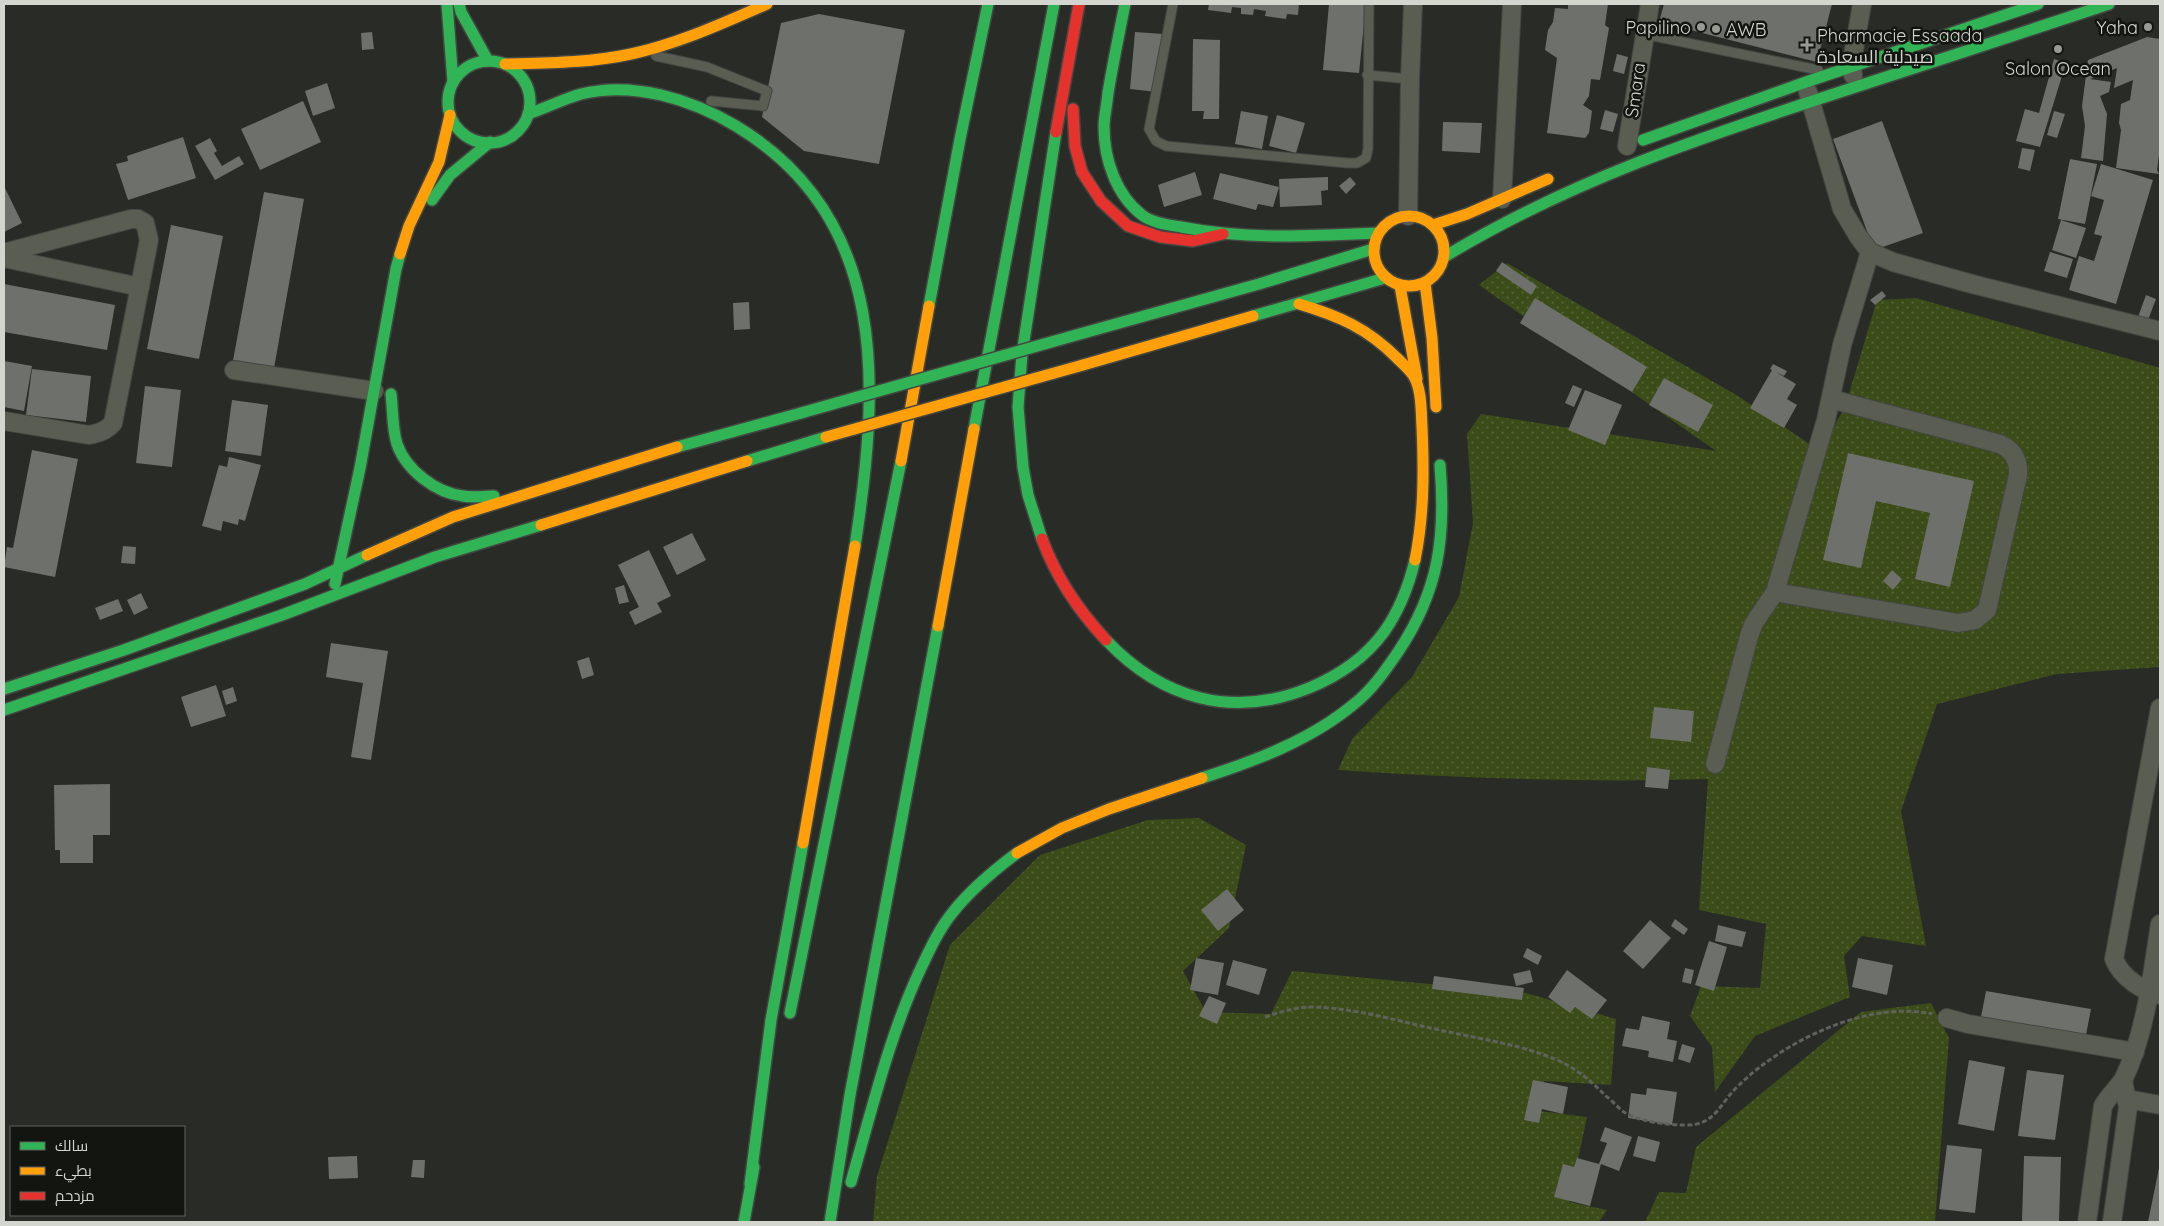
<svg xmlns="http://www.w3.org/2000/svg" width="2164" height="1226" font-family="Quicksand,Cairo,sans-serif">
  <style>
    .grass { fill: url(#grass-dots) }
    .building { fill: #6e706c }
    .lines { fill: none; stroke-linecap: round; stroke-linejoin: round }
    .lane-casing { stroke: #444642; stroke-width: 11 }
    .street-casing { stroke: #444642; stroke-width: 20 }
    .fast-casing { stroke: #444642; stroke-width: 14 }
    .slow-casing { stroke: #444642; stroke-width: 14 }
    .jam-casing { stroke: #444642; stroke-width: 14 }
    .path { stroke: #5f625b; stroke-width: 3; stroke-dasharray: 5 2.5; stroke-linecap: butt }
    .lane { stroke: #595d52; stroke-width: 9 }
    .street { stroke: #595d52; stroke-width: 18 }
    .fast { stroke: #30b455; stroke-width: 11 }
    .slow { stroke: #ff9f0a; stroke-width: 11 }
    .jam { stroke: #e5322d; stroke-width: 11 }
    .fast-bridge-casing { stroke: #444642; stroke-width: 14; stroke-linecap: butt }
    .slow-bridge-casing { stroke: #444642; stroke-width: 14; stroke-linecap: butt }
    .fast-bridge { stroke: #30b455; stroke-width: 11 }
    .slow-bridge { stroke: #ff9f0a; stroke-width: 11 }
    .poi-dot { fill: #989a94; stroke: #131511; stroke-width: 2 }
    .labels { text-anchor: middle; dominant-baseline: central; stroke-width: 5; stroke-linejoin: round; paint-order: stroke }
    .poi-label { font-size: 18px; fill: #d3d6cf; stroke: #131511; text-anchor: end }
    .street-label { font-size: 18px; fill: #d3d6cf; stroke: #131511 }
  </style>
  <defs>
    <pattern id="grass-dots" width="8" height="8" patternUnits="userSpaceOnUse" patternTransform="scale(1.25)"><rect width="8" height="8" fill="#3b4c18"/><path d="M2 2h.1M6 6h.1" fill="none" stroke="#566539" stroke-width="1.8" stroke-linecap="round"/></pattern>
  </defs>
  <rect width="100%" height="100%" fill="#292b26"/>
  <g class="grass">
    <path d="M1507 263 1738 396 1820 451 1845 407 1877 300 1916 298 2160 368V667L2057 674 1937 704 1901 811 1926 946 1862 936 1844 956 1850 997 1755 1036 1715 1092 1712 1047 1690 1016 1701 986 1760 988 1766 924 1699 910 1708 779C1585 783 1461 778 1338 770L1352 739 1412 677 1459 597 1473 523 1467 434 1481 414 1716 451 1479 285Z"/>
    <path d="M1199 818 1246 845 1229 928 1183 971 1206 1012 1271 1014 1292 971 1526 993 1616 1019 1611 1085 1544 1081 1539 1111 1587 1117 1569 1202 1607 1210 1599 1222H873L877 1176 950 945 1040 855 1148 820Z"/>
    <path d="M1931 1003 1949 1038 1935 1222H1645L1659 1192 1686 1193 1696 1147 1861 1012Z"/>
  </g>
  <g class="building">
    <path d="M1209 4H1299L1298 15 1287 14 1286 19 1265 16 1266 11 1254 9 1253 15 1241 14V8L1232 7 1231 13 1208 10Z"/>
    <path d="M1329 4H1366L1359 73 1323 70Z"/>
    <path d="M1568 4H1608L1605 25 1609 28 1600 80 1591 79 1589 96 1583 105 1592 111 1589 133 1585 138 1547 133 1557 58 1545 50 1548 30 1553 22 1555 8 1568 9Z"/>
    <path d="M1664 4H1832L1817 62 1659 22Z"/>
    <path d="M819 14 905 30 879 164 804 151 762 117 781 23Z"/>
    <path d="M372 32 374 49 362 50 361 33Z"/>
    <path d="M1135 32 1163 34 1157 92 1130 89Z"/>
    <path d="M2147 37 2160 39V148L2157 170 2159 174 2116 168 2121 130 2119 123 2121 104 2130 100 2133 80 2114 88 2117 68 2090 79 2111 82 2109 92 2100 96 2107 114 2103 161 2081 158 2085 126 2082 106 2088 60Z"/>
    <path d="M1193 39 1220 40 1219 119H1203L1204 111H1192Z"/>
    <path d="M1617 54 1628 57 1624 74 1613 71Z"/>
    <path d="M2054 59 2066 63 2040 147 2016 141 2025 109 2039 113Z"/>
    <path d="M327 83 335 108 313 116 305 91Z"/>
    <path d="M303 101 321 142 260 170 241 129Z"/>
    <path d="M1605 110 1618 114 1613 132 1600 129Z"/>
    <path d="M1241 111 1268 116 1262 149 1235 144Z"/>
    <path d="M2054 111 2065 114 2057 138 2047 135Z"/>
    <path d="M1277 115 1305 123 1296 153 1269 146Z"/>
    <path d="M1882 121 1923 233 1874 250 1833 139Z"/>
    <path d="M1443 122 1482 123 1480 153 1442 151Z"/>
    <path d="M183 137 196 178 128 200 116 164 128 161 127 156Z"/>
    <path d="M210 138 217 151 214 153 222 166 239 156 244 164 215 180 195 146Z"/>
    <path d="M2022 148 2035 150 2030 171 2018 168Z"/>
    <path d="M2070 159 2097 164 2085 224 2058 219Z"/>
    <path d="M2101 164 2153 180 2116 304 2069 290 2079 256 2094 261 2102 236 2094 234 2104 200 2091 196Z"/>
    <path d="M1195 172 1202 195 1164 207 1158 185Z"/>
    <path d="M1220 173 1279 187 1273 207 1258 204 1256 210 1213 199Z"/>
    <path d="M1328 177V190L1321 191 1322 205 1280 207 1279 179Z"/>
    <path d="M1350 177 1356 184 1346 194 1339 186Z"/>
    <path d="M4 186 22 223 4 232Z"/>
    <path d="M264 192 304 199 273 374 232 366Z"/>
    <path d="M2061 220 2086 228 2076 258 2052 250Z"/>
    <path d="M171 225 223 236 199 359 147 349Z"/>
    <path d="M2050 252 2073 259 2067 278 2044 271Z"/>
    <path d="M1502 262 1537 286 1531 295 1496 271Z"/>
    <path d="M4 284 115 305 107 350 4 332Z"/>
    <path d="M1882 291 1886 296 1875 305 1870 300Z"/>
    <path d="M2146 295 2156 299 2148 320 2138 317Z"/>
    <path d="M1535 298 1647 367 1632 392 1520 323Z"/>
    <path d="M749 302 750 329 734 330 733 303Z"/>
    <path d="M4 361 32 366 24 411 4 407Z"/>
    <path d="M1773 364 1787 371 1784 376 1776 372 1796 384 1787 399 1797 405 1784 428 1750 408 1772 370 1770 369Z"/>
    <path d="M32 369 91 376 86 422 26 415Z"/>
    <path d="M1664 378 1713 405 1698 432 1649 405Z"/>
    <path d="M1573 385 1582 389 1574 407 1565 403Z"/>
    <path d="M145 386 181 390 172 467 136 463Z"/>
    <path d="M1585 390 1622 405 1605 445 1568 430Z"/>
    <path d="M232 400 268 405 261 456 225 451Z"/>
    <path d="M32 450 78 459 55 577 4 567 7 547 13 548Z"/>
    <path d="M1848 453 1974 481 1950 587 1915 579 1930 513 1876 501 1861 568 1823 560Z"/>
    <path d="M229 457 261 465 245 521 239 519 238 525 223 521 221 531 202 526 219 465 227 467Z"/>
    <path d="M692 533 706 560 677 575 663 547Z"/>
    <path d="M123 546 136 547 135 564 121 563Z"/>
    <path d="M649 550 671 596 657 603 662 612 635 625 629 612 639 607 618 565Z"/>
    <path d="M1892 570 1902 579 1893 590 1883 581Z"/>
    <path d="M624 585 629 602 619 604 615 588Z"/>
    <path d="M141 593 148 608 134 615 127 600Z"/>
    <path d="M118 599 123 611 100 620 95 608Z"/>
    <path d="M331 643 388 651 371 760 351 757 363 683 326 677Z"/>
    <path d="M589 657 594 675 582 679 577 661Z"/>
    <path d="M216 685 226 716 191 727 181 697Z"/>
    <path d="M233 687 237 701 226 705 222 691Z"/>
    <path d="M1654 707 1694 711 1691 742 1650 738Z"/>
    <path d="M1647 767 1670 770 1668 789 1645 787Z"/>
    <path d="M110 784V835H93V863H60V850H55L54 785Z"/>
    <path d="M1227 889 1244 910 1218 931 1201 910Z"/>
    <path d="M1675 919 1688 929 1684 935 1671 926Z"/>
    <path d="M1650 920 1671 938 1643 969 1623 951Z"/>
    <path d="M1718 925 1746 932 1742 947 1715 941Z"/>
    <path d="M1709 941 1727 947 1714 991 1695 985Z"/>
    <path d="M1527 948 1542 956 1538 965 1523 957Z"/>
    <path d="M1196 958 1224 963 1218 995 1190 990Z"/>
    <path d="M1858 958 1893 965 1887 995 1852 987Z"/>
    <path d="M1233 960 1267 969 1259 995 1226 985Z"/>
    <path d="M1685 968 1694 970 1691 984 1682 982Z"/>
    <path d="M1530 970 1533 982 1516 986 1513 974Z"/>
    <path d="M1567 970 1607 1000 1592 1019 1575 1007 1570 1013 1548 997Z"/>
    <path d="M1434 976 1524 988 1522 1000 1432 989Z"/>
    <path d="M1986 991 2091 1009 2086 1035 1981 1017Z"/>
    <path d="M1209 996 1226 1003 1217 1024 1199 1016Z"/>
    <path d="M1642 1016 1670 1022 1667 1039 1677 1041 1673 1062 1648 1057 1649 1051 1622 1046 1626 1028 1639 1030Z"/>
    <path d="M1682 1044 1695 1048 1690 1063 1678 1059Z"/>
    <path d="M1969 1060 2005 1067 1994 1131 1958 1124Z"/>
    <path d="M2027 1070 2064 1075 2055 1140 2018 1136Z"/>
    <path d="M1533 1080 1568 1087 1563 1114 1542 1109 1539 1123 1524 1120Z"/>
    <path d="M1647 1088 1677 1092 1672 1125 1628 1118 1631 1093 1646 1095Z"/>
    <path d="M1605 1127 1632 1137 1619 1171 1601 1164 1590 1206 1554 1197 1563 1164 1574 1167 1577 1158 1599 1164 1607 1143 1600 1141Z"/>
    <path d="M1638 1136 1660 1142 1655 1162 1633 1156Z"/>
    <path d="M1947 1145 1982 1149 1975 1213 1939 1209Z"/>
    <path d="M357 1156 358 1178 329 1179 328 1157Z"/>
    <path d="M2024 1156 2061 1157 2059 1222 2022 1221Z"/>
    <path d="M413 1160H425L424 1178 411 1177Z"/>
    <path d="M2159 1168 2160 1222H2148Z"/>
  </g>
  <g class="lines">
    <g class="lane-casing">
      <g id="lane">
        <path d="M1173 4 1149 129 1156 141 1166 146 1347 163H1357L1366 158 1368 149 1369 4"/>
        <path d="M1644 34 1818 70"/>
        <path d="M656 56 707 67 767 91 763 106 711 101"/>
        <path d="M1367 75 1410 79"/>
      </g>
    </g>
    <g class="street-casing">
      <g id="street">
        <path d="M1853 75 1851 67 1862 4"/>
        <path d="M1808 92 1842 209 1858 236 1870 252 1893 262 1972 284 2160 331"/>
        <path d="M1627 146 1650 4"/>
        <path d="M1502 199 1512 4"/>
        <path d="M1408 216 1410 79 1413 4"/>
        <path d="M4 253 131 219H138L145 223 149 240 113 423C106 431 99 433 89 435L4 421"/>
        <path d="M4 258 140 287"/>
        <path d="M234 370 374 391"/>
        <path d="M1775 592 1958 623 1975 620 1987 610 2018 475C2019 460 2013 450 2000 444L1831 399"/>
        <path d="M2160 708 2114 959C2121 977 2142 991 2160 995"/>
        <path d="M1715 764 1749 636 1754 623 1775 592 1826 420 1842 345 1870 252"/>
        <path d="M1947 1018 1968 1024 2135 1052"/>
        <path d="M2127 1099 2160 1105"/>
        <path d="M2087 1222 2103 1106C2109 1095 2120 1086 2124 1078 2146 1032 2152 974 2160 924"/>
        <path d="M2112 1222 2128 1107 2123 1081"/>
      </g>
    </g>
    <g class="fast-casing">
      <g id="fast">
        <path d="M447 4 453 82"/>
        <path d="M459 4 461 12 488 61"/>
        <path d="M1125 4C1119 34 1113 63 1108 93 1107 105 1104 116 1104 127 1104 159 1116 195 1142 215 1152 223 1169 225 1181 227 1247 240 1312 236 1378 233"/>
        <circle cx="489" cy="102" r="41"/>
        <path d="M528 114C546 108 563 99 581 94 633 81 691 99 736 126 891 219 879 389 855 546"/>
        <path d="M1643 140 1806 82 2038 4"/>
        <path d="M432 200 450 175 490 142"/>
        <path d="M1444 257C1569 181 1702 137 1840 92 1930 63 2019 34 2109 4"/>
        <path d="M929 306 960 139 988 4"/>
        <path d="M1253 316 1385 278"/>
        <path d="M1069 337 1259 284 1373 249"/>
        <path d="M391 394C393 410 392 428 397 444 406 470 436 493 463 496 473 498 484 496 494 496"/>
        <path d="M974 429 1054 4"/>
        <path d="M677 447 801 413"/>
        <path d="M747 461 826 437"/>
        <path d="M1042 539 1028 495 1023 467 1018 407 1022 354 1056 132"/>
        <path d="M335 584 360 468 396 269 400 254"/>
        <path d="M1106 640C1162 699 1232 719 1309 688 1338 676 1365 658 1384 632 1399 611 1409 585 1415 560"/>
        <path d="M4 689 124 650 305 584 367 555"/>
        <path d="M4 710 282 615 435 557 541 525"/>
        <path d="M1202 778C1255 761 1311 740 1354 704 1372 690 1385 671 1398 652 1439 591 1446 537 1440 465"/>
        <path d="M790 1013 901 461"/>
        <path d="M851 1182C872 1110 889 1036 921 968 930 949 939 929 953 912 971 889 993 871 1017 853"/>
        <path d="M750 1184 771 1020 803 843"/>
        <path d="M744 1222 754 1167"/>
        <path d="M830 1222 850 1095 938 626"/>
      </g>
    </g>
    <g class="slow-casing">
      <g id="slow">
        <path d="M505 64C547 63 589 63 631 54 678 44 723 23 767 4"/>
        <circle cx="1409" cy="251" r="35"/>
        <path d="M1433 225 1467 214 1548 179"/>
        <path d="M400 254 409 226 439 162 450 115"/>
        <path d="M1425 283 1432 338 1436 407"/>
        <path d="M1400 286 1417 379"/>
        <path d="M1299 304C1339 316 1367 328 1397 358 1403 364 1409 369 1413 375 1422 389 1421 411 1422 427 1424 472 1424 515 1415 560"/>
        <path d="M1083 365 1253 316"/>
        <path d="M901 461 929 306"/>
        <path d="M541 525 747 461"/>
        <path d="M367 555 453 517 677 447"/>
        <path d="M938 626 974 429"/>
        <path d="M803 843 855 546"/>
        <path d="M1017 853 1062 828 1109 809 1202 778"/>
      </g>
    </g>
    <g class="jam-casing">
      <g id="jam">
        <path d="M1073 109 1075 146 1082 172 1101 201 1128 226 1160 237 1193 241 1223 234"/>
        <path d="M1056 132 1079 4"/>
        <path d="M1042 539C1056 577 1078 610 1106 640"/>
      </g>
    </g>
    <path class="path" d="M1265 1017C1280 1012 1293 1008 1309 1007 1351 1007 1394 1020 1435 1029 1474 1038 1515 1043 1552 1058 1574 1066 1591 1081 1607 1097 1613 1101 1618 1108 1624 1112 1640 1122 1668 1125 1686 1125 1716 1125 1719 1104 1738 1086 1784 1041 1867 1000 1932 1014"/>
    <use href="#lane" class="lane"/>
    <use href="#street" class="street"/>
    <use href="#fast" class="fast"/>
    <use href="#slow" class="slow"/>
    <use href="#jam" class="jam"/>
    <g class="fast-bridge-casing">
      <path id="fast-bridge" d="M801 413 1069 337"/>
    </g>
    <g class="slow-bridge-casing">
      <path id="slow-bridge" d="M826 437 1083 365"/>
    </g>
    <use href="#fast-bridge" class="fast-bridge"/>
    <use href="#slow-bridge" class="slow-bridge"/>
  </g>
  <g class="poi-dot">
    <circle cx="1701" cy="27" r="5"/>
    <circle cx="2148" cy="27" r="5"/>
    <circle cx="1716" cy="29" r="5"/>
    <path d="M1804.5 37.5h5v5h5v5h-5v5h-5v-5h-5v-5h5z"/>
    <circle cx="2058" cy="49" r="5"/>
  </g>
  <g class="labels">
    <g class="poi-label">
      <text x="1691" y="27">Papilino</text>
      <text x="2138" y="27">Yaha</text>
      <text x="1726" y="29" text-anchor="start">AWB</text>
      <text x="1817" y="35" text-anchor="start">Pharmacie Essaada<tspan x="1817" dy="21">صيدلية السعادة</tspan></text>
      <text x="2058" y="68" text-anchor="middle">Salon Ocean</text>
    </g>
    <g class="street-label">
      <text transform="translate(1635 90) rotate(-82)">Smara</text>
    </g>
  </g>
  <rect width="2164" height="1226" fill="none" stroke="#d3d6cf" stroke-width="10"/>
  <rect x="10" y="1126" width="175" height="90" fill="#131511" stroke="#60625d"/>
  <rect x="20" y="1142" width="25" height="8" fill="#30b455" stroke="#60625d"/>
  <text x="55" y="1151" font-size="15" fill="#d3d6cf">سالك</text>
  <rect x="20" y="1167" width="25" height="8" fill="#ff9f0a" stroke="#60625d"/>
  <text x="55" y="1176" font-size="15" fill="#d3d6cf">بطيء</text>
  <rect x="20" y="1192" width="25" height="8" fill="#e5322d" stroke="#60625d"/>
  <text x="55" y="1201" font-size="15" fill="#d3d6cf">مزدحم</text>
</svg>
